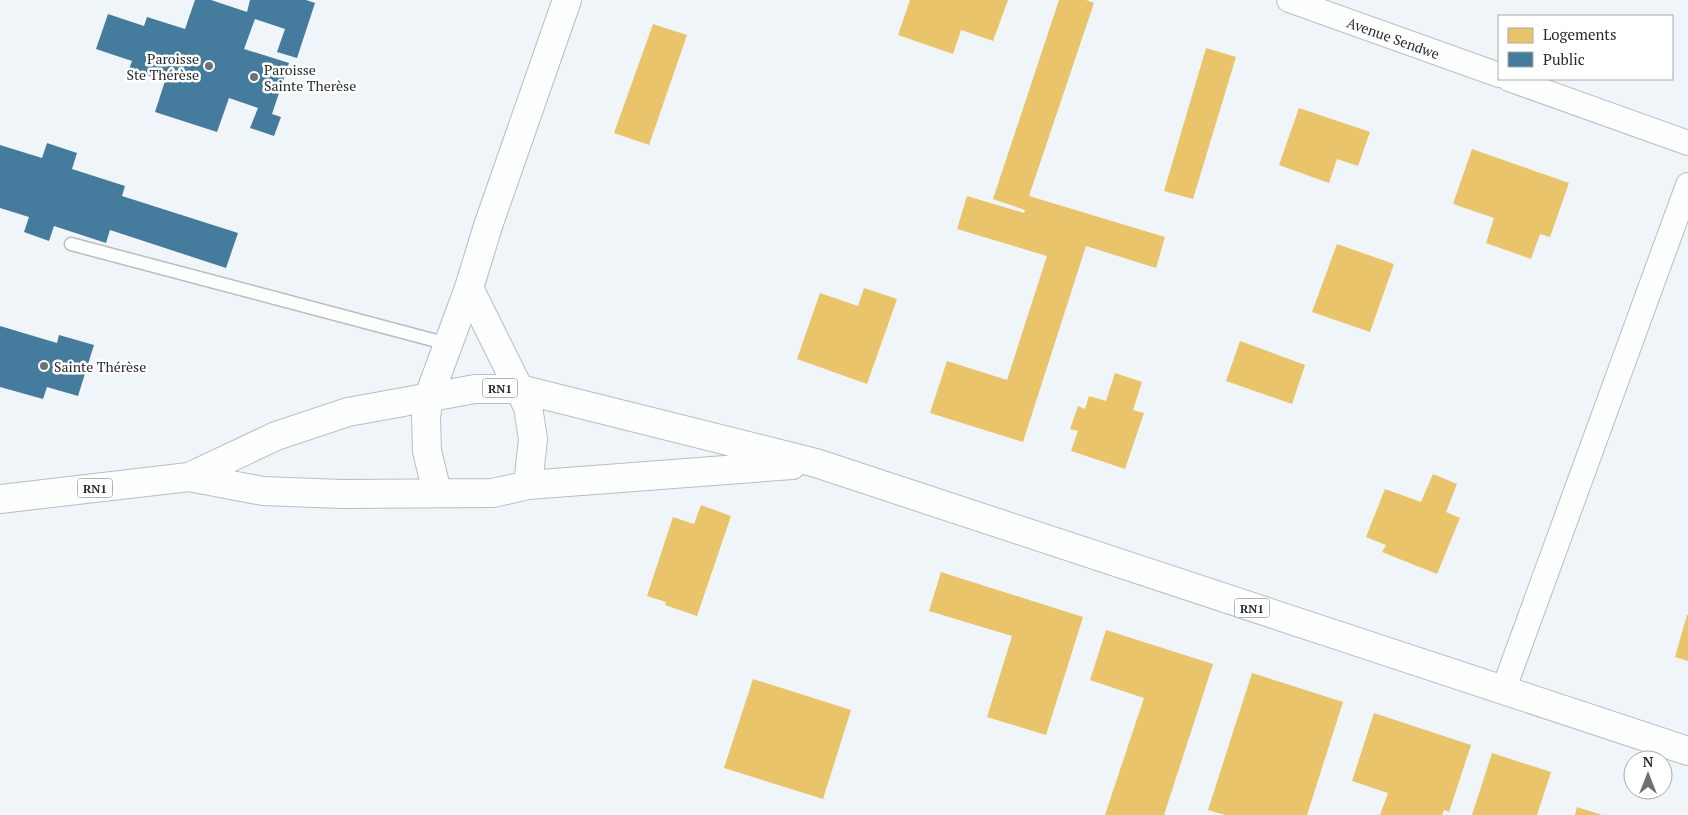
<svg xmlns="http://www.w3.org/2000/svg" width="1688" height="815" font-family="'PT Serif',serif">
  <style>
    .homes { fill: #e9c46a }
    .public { fill: #457b9d }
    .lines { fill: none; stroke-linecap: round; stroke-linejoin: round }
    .lane-casing { stroke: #b9bdc0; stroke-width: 15 }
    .street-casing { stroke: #b9bdc0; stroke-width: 26 }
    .secondary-casing { stroke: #b9bdc0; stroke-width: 30 }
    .highway-casing { stroke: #b9bdc0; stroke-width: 30 }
    .lane { stroke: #fdfefe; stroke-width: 12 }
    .street { stroke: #fdfefe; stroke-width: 24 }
    .secondary { stroke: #fdfefe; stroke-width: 28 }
    .highway { stroke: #fdfefe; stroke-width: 28 }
    .poi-dot { fill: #6d7175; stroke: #fff; stroke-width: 2 }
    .labels { text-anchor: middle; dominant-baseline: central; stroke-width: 5; stroke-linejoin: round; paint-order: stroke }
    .shield { fill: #fff; stroke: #686a6d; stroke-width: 1 }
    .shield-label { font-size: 12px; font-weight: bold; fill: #272a2e }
    .street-label { font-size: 14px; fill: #272a2e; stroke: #fff }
    .poi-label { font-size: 14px; fill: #272a2e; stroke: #fff; text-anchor: start }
  </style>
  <rect width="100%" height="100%" fill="#f0f5fa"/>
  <g class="homes">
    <path d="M910 0H1008L993 41 961 30 953 54 898 35Z"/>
    <path d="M1059 0H1086L1094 3 1029 196 1165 237 1156 268 1086 246 1023 442 930 413 947 361 1007 380 1047 256 957 229 967 196 1024 213 1025 210 993 199Z"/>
    <path d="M653 24 687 35 649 145 614 133Z"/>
    <path d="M1206 48 1236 57 1193 199 1164 191Z"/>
    <path d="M1299 108 1370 132 1358 166 1337 159 1329 183 1279 165Z"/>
    <path d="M1472 149 1569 183 1550 237 1540 234 1531 259 1486 243 1494 218 1453 204Z"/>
    <path d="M1337 244 1394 264 1370 332 1312 312Z"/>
    <path d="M864 288 897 299 867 384 797 359 820 293 858 306Z"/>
    <path d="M1240 341 1305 365 1292 404 1226 381Z"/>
    <path d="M1115 373 1142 382 1133 410 1144 413 1125 469 1071 451 1078 431 1070 429 1078 406 1085 409 1089 396 1106 401Z"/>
    <path d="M1433 474 1457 484 1446 512 1460 518 1437 574 1382 552 1386 545 1366 537 1385 489 1421 502Z"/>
    <path d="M701 505 731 516 697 616 665 605 666 602 647 596 673 517 694 524Z"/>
    <path d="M941 572 1083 617 1046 735 987 717 1012 636 929 611Z"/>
    <path d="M1687 615H1688V661L1675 657Z"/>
    <path d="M1106 630 1213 664 1164 815H1105L1144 698 1090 680Z"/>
    <path d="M1252 673 1343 702 1307 815H1225L1208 810Z"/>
    <path d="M753 679 851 710 823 799 724 768Z"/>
    <path d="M1374 713 1471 745 1449 812 1444 810 1442 815H1380L1388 793 1352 781Z"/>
    <path d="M1492 753 1551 772 1537 815H1472Z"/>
    <path d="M1577 807 1602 815H1575Z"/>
  </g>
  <g class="public">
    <path d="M195 0H211L247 12 250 0H306L315 3 297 58 277 52 285 29 255 19 244 49 289 63 272 114 281 117 274 136 250 128 258 108 229 98 217 132 155 112 165 81 129 69 132 61 96 49 108 14 144 26 147 17 185 29Z"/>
    <path d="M47 143 77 153 72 169 125 186 122 196 238 233 226 268 110 230 106 243 54 226 49 241 24 232 29 217 0 208V145L42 158Z"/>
    <path d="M0 326 57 343 59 335 94 345 78 396 47 387 43 399 0 387Z"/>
  </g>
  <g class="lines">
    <g class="lane-casing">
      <path id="lane" d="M71 244 448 344"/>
    </g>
    <g class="street-casing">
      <g id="street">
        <path id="s1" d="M1289 0 1499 75"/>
        <path d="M1509 79 1688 143"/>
        <path d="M1503 691 1688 185"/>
      </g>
    </g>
    <g class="secondary-casing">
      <g id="secondary">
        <path d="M469 288 528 407 533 439 528 485"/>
        <path d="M437 492 427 451 426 417 429 396 469 288 488 226 567 0"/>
      </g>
    </g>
    <g class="highway-casing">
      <g id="highway">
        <path d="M189 477 276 436 348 412 475 389H520L816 463 1688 751"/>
        <path d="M0 499 189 477 263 491 342 494 493 493 528 485 792 465"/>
      </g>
    </g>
    <use href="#lane" class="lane"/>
    <use href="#street" class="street"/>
    <use href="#secondary" class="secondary"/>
    <use href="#highway" class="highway"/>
  </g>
  <g class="poi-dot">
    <circle cx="209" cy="66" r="5"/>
    <circle cx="254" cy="77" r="5"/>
    <circle cx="44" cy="366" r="5"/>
  </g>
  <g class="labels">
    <g class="shield">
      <rect x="482.5" y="378.5" width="35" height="19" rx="4"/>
      <rect x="77.5" y="478.5" width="35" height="19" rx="4"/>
      <rect x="1234.5" y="598.5" width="35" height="19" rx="4"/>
    </g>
    <g class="shield-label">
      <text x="500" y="388">RN1</text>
      <text x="95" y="488">RN1</text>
      <text x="1252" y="608">RN1</text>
    </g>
    <g class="street-label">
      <text stroke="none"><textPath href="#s1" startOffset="111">Avenue Sendwe</textPath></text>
    </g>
    <g class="poi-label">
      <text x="199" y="58" text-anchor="end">Paroisse<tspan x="199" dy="16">Ste Thérèse</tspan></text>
      <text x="264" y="69">Paroisse<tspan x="264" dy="16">Sainte Therèse</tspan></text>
      <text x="54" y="366">Sainte Thérèse</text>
    </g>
  </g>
  <rect x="1498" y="15" width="175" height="65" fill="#ffffff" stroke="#a9aaab"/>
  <rect x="1508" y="28" width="25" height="15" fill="#e9c46a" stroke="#a9aaab"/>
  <text x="1543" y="40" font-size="15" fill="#272a2e">Logements</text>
  <rect x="1508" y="52" width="25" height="15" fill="#457b9d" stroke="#a9aaab"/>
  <text x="1543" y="65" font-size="15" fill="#272a2e">Public</text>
  <g transform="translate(1648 775)"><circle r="24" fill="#ffffff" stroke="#a9aaab"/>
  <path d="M0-4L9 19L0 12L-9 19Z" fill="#6d7175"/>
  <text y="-8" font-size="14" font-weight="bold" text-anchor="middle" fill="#272a2e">N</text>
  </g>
</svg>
